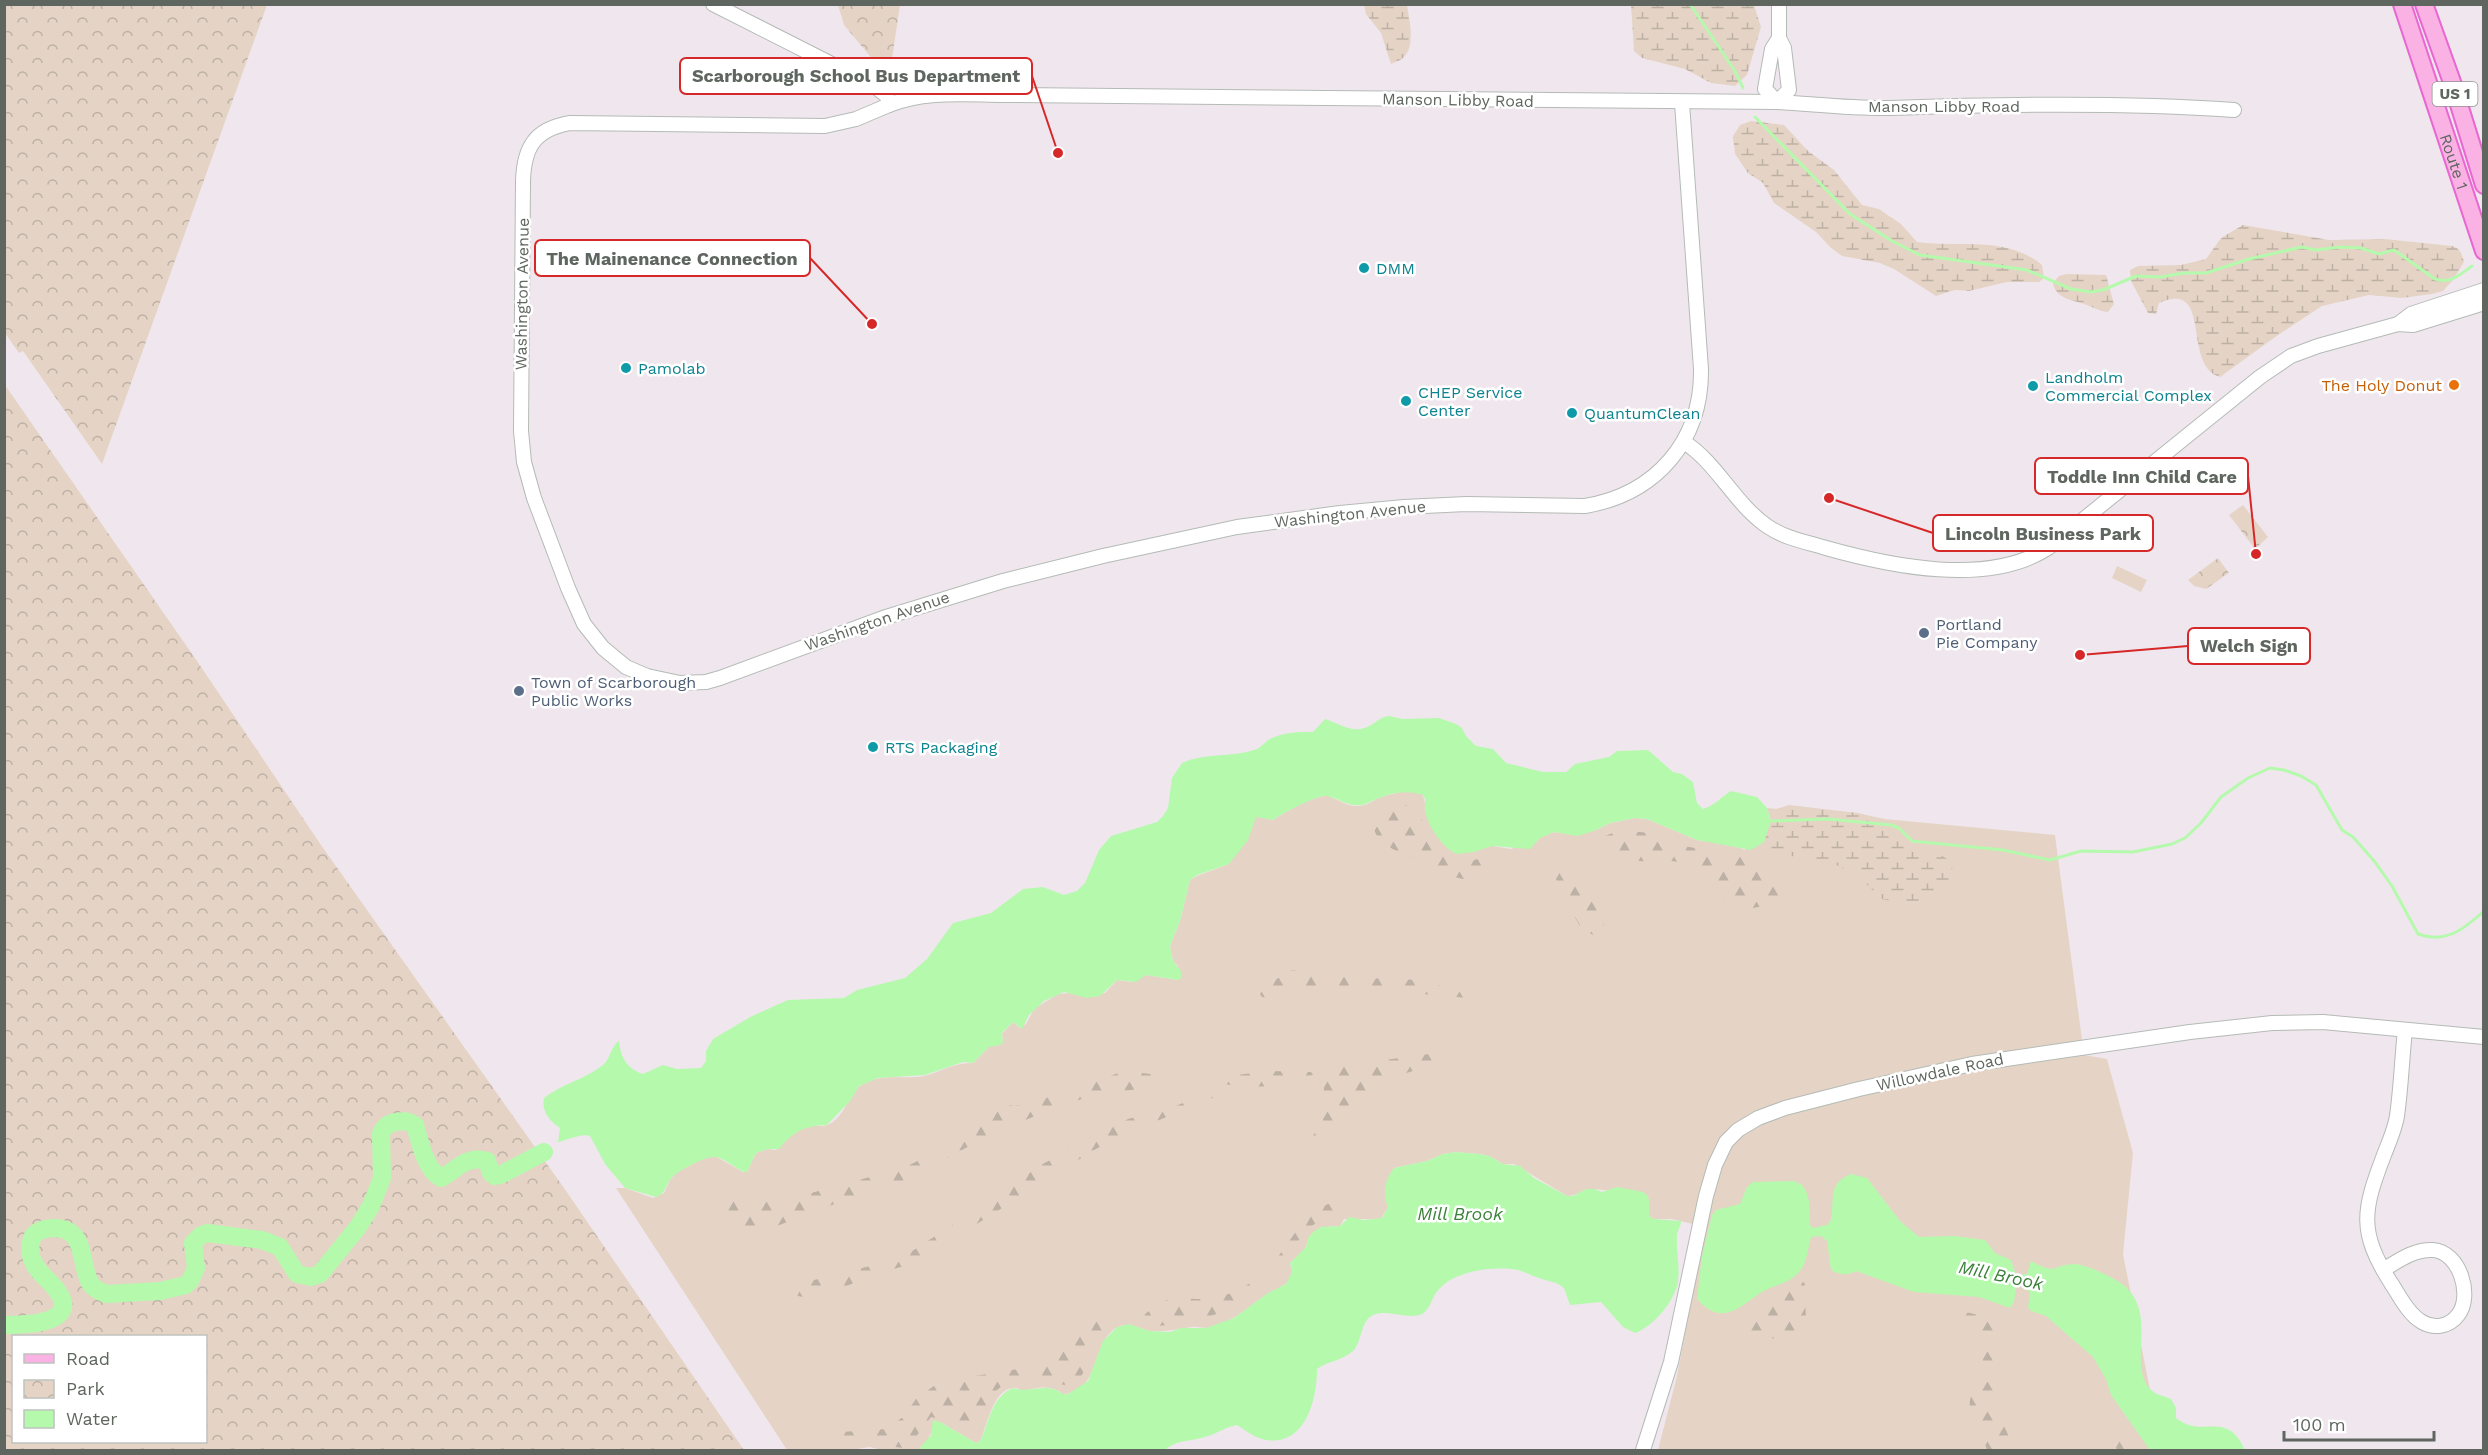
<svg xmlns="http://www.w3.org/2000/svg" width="2488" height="1455" font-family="'Work Sans',sans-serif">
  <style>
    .grass { fill: #e5d4c6 }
    .forest { fill: url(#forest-firs) }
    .wetland { fill: url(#wetland-marsh) }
    .park { fill: url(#park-crowns); fill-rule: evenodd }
    .water { fill: #b5f9ad }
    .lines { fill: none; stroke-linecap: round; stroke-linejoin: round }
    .stream { stroke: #b5f9ad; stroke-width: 3 }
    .river { stroke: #b5f9ad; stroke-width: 18 }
    .minor-casing { stroke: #b4bbb5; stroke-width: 16 }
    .major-casing { stroke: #e867d1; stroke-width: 20 }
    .minor { stroke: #fff; stroke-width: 14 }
    .major { stroke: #fab2e5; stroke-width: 16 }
    .culture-dot { fill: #0f9aa8; stroke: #fff; stroke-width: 2 }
    .food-dot { fill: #e8710a; stroke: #fff; stroke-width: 2 }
    .service-dot { fill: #5c6f8a; stroke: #fff; stroke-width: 2 }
    .labels { text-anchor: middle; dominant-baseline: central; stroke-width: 5; stroke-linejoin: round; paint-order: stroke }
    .shield { fill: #fff; stroke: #8f948f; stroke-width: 1.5 }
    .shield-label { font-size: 15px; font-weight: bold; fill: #5f665f }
    .street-label { font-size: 16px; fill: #5f665f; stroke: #fff }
    .culture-label { font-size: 16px; fill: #0d838f; stroke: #fff; text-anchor: start }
    .food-label { font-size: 16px; fill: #c56008; stroke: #fff; text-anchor: end }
    .service-label { font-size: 16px; fill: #4e5e75; stroke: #fff; text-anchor: start }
    .water-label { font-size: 18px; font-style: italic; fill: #3c813a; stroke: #fff }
    .leader { fill: none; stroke: #d62828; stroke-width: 2 }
    .callout-dot { fill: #d62828; stroke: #fff; stroke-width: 2 }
    .callout { fill: #fff; stroke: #d62828; stroke-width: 2 }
    .callout-label { font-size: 18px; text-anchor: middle; font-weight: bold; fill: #5f665f }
  </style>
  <defs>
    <pattern id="forest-firs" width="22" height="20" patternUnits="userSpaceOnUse" patternTransform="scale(1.5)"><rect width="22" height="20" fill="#e5d4c6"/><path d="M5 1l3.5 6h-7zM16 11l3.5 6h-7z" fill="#bdb0a4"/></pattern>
    <pattern id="wetland-marsh" width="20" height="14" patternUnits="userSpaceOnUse" patternTransform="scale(1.5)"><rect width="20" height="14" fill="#e5d4c6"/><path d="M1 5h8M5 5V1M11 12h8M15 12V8" fill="none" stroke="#bdb0a4"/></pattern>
    <pattern id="park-crowns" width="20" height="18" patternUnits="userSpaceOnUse" patternTransform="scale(1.5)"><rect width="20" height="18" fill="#e5d4c6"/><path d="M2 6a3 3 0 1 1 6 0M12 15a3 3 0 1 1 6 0" fill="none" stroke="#bdb0a4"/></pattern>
  </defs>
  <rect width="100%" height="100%" fill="#f0e7ee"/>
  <g class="grass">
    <path d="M2117 566 2147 580 2141 592 2112 578Z"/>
    <path d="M1408 790 1423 795 1429 819 1445 846H1492L1511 849 1554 832 1578 835 1596 830 1610 823 1635 818 1647 819 1697 840 1732 845 1745 850 1771 821 1767 808 2055 835 2084 1055 2107 1059 2133 1153 2123 1254 2162 1450H1658L1677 1376 1705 1227 1672 1219H1654L1649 1216 1648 1196C1630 1193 1612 1191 1595 1189 1584 1188 1577 1196 1567 1196L1514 1164H1503L1489 1156 1479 1154 1456 1152 1443 1154 1427 1161 1394 1168 1385 1193 1388 1207 1381 1219H1344L1340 1226C1320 1227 1314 1227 1306 1246 1304 1252 1295 1258 1290 1263 1290 1266 1292 1269 1292 1272 1292 1286 1274 1289 1266 1295 1248 1307 1229 1326 1206 1328 1202 1328 1197 1326 1192 1327 1177 1329 1168 1332 1152 1331 1143 1331 1134 1324 1126 1325 1090 1328 1104 1394 1063 1394 1053 1386 1037 1386 1026 1391 1022 1391 1020 1389 1016 1388 993 1386 987 1427 980 1441L976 1443 940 1422 934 1426 927 1442 918 1450H881L870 1447 851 1450H787L616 1188H625L653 1198 664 1193 670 1180 676 1173 707 1156H715L743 1172H747L756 1153 768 1149 776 1150C786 1141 794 1130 809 1126 815 1125 822 1127 827 1125 844 1119 848 1095 860 1086 880 1072 902 1080 924 1076 940 1072 955 1062 973 1063L989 1047 1003 1042 1002 1034 1013 1022 1020 1028 1026 1024 1034 1009 1058 994 1070 993 1076 995 1105 993 1117 980C1137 982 1128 984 1146 975L1178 980V966L1173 961 1170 946 1180 921 1190 880 1197 876 1229 864 1250 833 1256 816 1273 820C1281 814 1319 793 1328 796 1340 800 1350 809 1364 805 1370 804 1375 799 1381 797 1390 794 1399 793 1408 790Z"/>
  </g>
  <g class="forest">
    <path d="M1395 802C1433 807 1426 855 1457 862 1469 864 1483 856 1495 854L1502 858V862C1495 868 1486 878 1476 879 1456 882 1436 869 1419 861 1403 853 1366 843 1375 817 1379 807 1385 803 1395 802Z"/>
    <path d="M1630 831 1659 834 1689 847 1731 854 1755 862 1768 868 1777 879 1783 892 1776 902C1743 913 1727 912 1704 883 1700 878 1696 868 1690 866 1668 855 1644 866 1622 858 1614 854 1606 848 1598 844L1600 838 1615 832Z"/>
    <path d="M1565 869 1574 872C1580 901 1617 895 1601 933L1595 935 1583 932 1569 906 1562 898 1556 879 1560 872Z"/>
    <path d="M1292 970 1341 977 1421 980 1451 989 1468 992 1471 996 1468 998 1377 990 1296 988C1285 990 1272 999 1262 997L1260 994 1261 988Z"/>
    <path d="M1437 1053 1440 1062C1421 1071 1400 1071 1383 1085 1359 1104 1347 1136 1315 1142L1313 1136 1323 1120 1324 1085 1330 1071 1347 1065Z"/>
    <path d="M1269 1071 1311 1072 1313 1075 1273 1086 1248 1087 1205 1082 1204 1076 1221 1077Z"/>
    <path d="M1135 1072 1158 1075 1160 1082 1132 1090 1099 1093 1053 1109 998 1131 905 1180 871 1190 769 1229H750L736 1225 707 1205V1200L711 1199 800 1196 903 1168 976 1133 995 1107 1003 1104 1015 1106 1066 1093 1118 1073Z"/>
    <path d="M1208 1093 1217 1096 1123 1135 1094 1150 915 1263 872 1275 842 1288 823 1291 809 1298 798 1296 796 1292 800 1286 810 1281 874 1265 906 1255 1008 1189 1037 1167 1128 1119 1173 1107Z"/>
    <path d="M1328 1204 1335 1205 1333 1212 1307 1229 1273 1276 1244 1303 1196 1322 1158 1326 1144 1320 1145 1314C1152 1309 1161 1301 1169 1299 1179 1296 1190 1299 1201 1299 1220 1299 1236 1292 1252 1282 1284 1263 1293 1219 1328 1204Z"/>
    <path d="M1801 1280 1805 1284C1802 1301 1812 1325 1799 1340L1752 1337 1745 1333 1741 1318Z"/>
    <path d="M1964 1312C1976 1314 1994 1318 2001 1329L1993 1374V1397L2014 1450H1987C1984 1437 1972 1426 1970 1412 1966 1383 1995 1366 1977 1337 1973 1330 1965 1325 1960 1320Z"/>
    <path d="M1095 1321 1105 1322 1106 1324C1103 1332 1097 1339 1094 1347 1087 1361 1085 1383 1066 1385 1012 1379 996 1372 976 1429L973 1431 957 1423 931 1417 908 1447C895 1450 886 1442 873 1441 860 1440 852 1446 839 1441L841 1432 886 1429 903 1417 916 1399 935 1385 949 1380 1024 1368 1048 1355 1082 1325Z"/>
    <path d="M2115 1421 2138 1450H2117L2107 1427 2110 1422Z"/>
  </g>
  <g class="wetland">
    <path d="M1364 5H1407C1409 19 1416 45 1404 57 1402 60 1395 62 1391 64L1381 33 1366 14Z"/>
    <path d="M1631 5H1754L1761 27 1747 75 1735 86 1711 83 1685 69 1642 58 1634 51Z"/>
    <path d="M1751 121 1784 125 1808 151 1834 170 1862 205 1879 209 1889 216 1901 224 1917 242C1960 248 2006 235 2042 265L2044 278 2039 282H2007L1969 291 1955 290 1936 296 1894 269 1880 263 1842 256 1830 247 1816 232 1774 203 1763 183 1748 173 1735 154 1733 136 1740 125Z"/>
    <path d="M2243 225 2329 240 2385 239 2452 246C2460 248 2462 254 2464 262L2453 280 2443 291 2432 294 2402 298 2369 295 2322 306 2278 335 2220 377C2181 366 2214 279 2159 303L2156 314 2148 313 2131 281 2130 270 2138 266 2181 265 2206 259 2221 238Z"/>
    <path d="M2066 274 2106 275 2114 304 2108 312C2097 311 2094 307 2084 304 2072 300 2055 298 2053 283L2059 276Z"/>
    <path d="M1789 805 1858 813 1884 819C1889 826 1893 838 1900 843 1920 858 1949 843 1954 875L1945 886 1920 903H1900L1882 899 1857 875 1830 862 1751 850 1764 841 1776 809Z"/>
  </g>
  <g class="park">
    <path d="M4 5H267L102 464 23 351 19 353 5 333Z"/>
    <path d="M838 5H900L889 79 844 25Z"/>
    <path d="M5 385 197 661 321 845 564 1188 744 1450H5ZM206 1336V1442H14V1336Z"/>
    <path d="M2243 505 2268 537 2255 549 2229 515Z"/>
    <path d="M2218 558 2229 573 2206 589 2194 586 2188 580Z"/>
  </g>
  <g class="water">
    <path d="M1389 716 1403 719 1439 718 1456 724 1462 728 1466 736 1476 746 1493 749 1506 763 1543 772H1566L1575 764 1609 757 1617 751 1648 750 1673 772 1682 774 1693 782 1697 803 1703 809C1714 806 1721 797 1731 791L1757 797 1767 808 1771 821 1764 842 1751 850 1697 840 1647 819 1635 818 1610 823 1596 830 1578 836 1554 832 1540 838 1530 849 1492 846 1474 852 1457 854C1443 849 1427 825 1425 810 1424 803 1427 801 1423 795 1408 790 1393 792 1379 798 1373 800 1368 804 1362 805 1348 807 1340 799 1327 796 1319 794 1281 814 1273 820L1256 817 1248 840 1229 864 1197 875 1190 880 1180 921 1170 946 1173 961 1181 971V978L1178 980 1146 975 1136 982 1117 980 1100 996 1087 998 1064 992 1044 1001 1029 1015 1022 1029 1013 1022 1002 1033 1003 1042 1000 1045 989 1047 973 1063 963 1062 925 1075 878 1078 859 1086 850 1101 827 1125C804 1126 794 1131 779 1149H768L756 1153 747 1172H744C717 1157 719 1150 689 1166 682 1170 675 1173 670 1180 665 1187 665 1194 656 1197L625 1188 605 1164 590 1136C581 1133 565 1141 558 1142L560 1128C550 1122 541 1111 544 1098 561 1084 586 1079 603 1065 611 1058 610 1047 619 1041 621 1058 627 1069 643 1074L663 1065 677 1069 701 1068 706 1061V1051L713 1039 752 1016 788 1000 844 998 857 990 905 978 927 959 953 923 991 913 1023 889 1043 887 1064 895 1077 891 1085 883 1099 850 1111 836 1157 822 1163 816 1168 808 1172 778 1182 763C1206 752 1232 758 1257 749 1263 746 1266 740 1272 738 1286 732 1298 732 1313 732L1325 719C1338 723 1352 734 1367 727 1376 723 1380 717 1389 716Z"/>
    <path d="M1456 1152 1479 1154 1489 1156 1503 1164 1520 1166 1534 1178 1567 1196H1573L1586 1189H1595L1602 1192 1617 1187 1643 1192 1648 1196 1649 1201V1216L1654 1219 1681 1221C1681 1226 1678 1230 1677 1234 1676 1250 1680 1265 1678 1281 1676 1300 1653 1327 1635 1333L1623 1327 1601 1302 1570 1305 1564 1288C1556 1281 1549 1282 1539 1278 1532 1276 1525 1272 1518 1270 1493 1266 1458 1270 1440 1288 1432 1295 1431 1309 1422 1314 1409 1320 1390 1310 1376 1314 1359 1319 1364 1339 1353 1351 1342 1361 1325 1362 1317 1369 1317 1399 1306 1446 1266 1440 1255 1438 1246 1431 1237 1425 1225 1427 1216 1434 1205 1437 1190 1442 1178 1439 1165 1450H918L931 1435 933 1420 940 1422 976 1443 980 1441C990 1422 990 1398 1013 1388 1030 1394 1047 1381 1063 1394H1068L1088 1381 1103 1341 1117 1327 1129 1324 1149 1331 1170 1332 1181 1328H1206L1234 1318 1268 1293 1286 1284 1292 1272 1290 1263 1306 1247 1308 1238 1313 1232 1321 1227 1340 1226 1349 1217 1364 1220 1382 1218 1388 1207C1382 1194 1385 1179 1394 1168L1427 1161 1443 1154Z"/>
    <path d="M1851 1174 1867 1178 1900 1221 1919 1237 1954 1236 1985 1240 1995 1253 2011 1260 2016 1275 2027 1274 2031 1261C2059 1276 2050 1265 2074 1264 2086 1264 2120 1280 2128 1289 2156 1319 2128 1365 2150 1389 2156 1395 2164 1396 2171 1399L2176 1408V1418C2203 1440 2226 1408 2245 1450H2150L2111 1395 2106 1379 2093 1357 2046 1316 2031 1311 2028 1307 2030 1294 2024 1283H2017L2014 1302 2010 1308 1979 1297 1914 1292 1856 1271C1847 1276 1840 1275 1831 1270L1827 1241 1821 1236 1811 1237C1808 1248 1807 1264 1799 1272 1791 1281 1781 1284 1770 1288 1744 1299 1726 1332 1697 1299L1702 1256 1712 1215 1716 1210 1740 1204 1747 1187 1753 1182 1794 1181 1802 1185 1806 1191 1809 1201 1810 1225 1813 1228 1827 1225 1831 1220C1835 1198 1827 1184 1851 1174Z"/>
  </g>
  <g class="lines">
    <g class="stream">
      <path d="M1690 4 1735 71 1743 88"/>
      <path d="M1755 117 1850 214 1892 241 1920 255 2027 270 2071 289 2091 292 2103 290 2136 276 2161 277 2183 273H2206L2249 259 2302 247 2315 250 2341 247 2361 248 2379 254 2394 250 2435 279C2451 284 2459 275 2472 266"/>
      <path d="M1771 821 1828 819 1891 825 1899 828 1912 841 2003 850 2050 860 2081 851 2133 852 2172 844 2185 838 2201 823 2221 797 2248 778 2270 768 2284 770 2301 776 2316 785 2342 830 2353 837 2375 862 2392 886 2418 934C2446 944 2464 929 2484 911"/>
    </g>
    <path class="river" d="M4 1325C21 1325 81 1325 58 1292 50 1280 37 1273 32 1259 29 1251 30 1243 33 1236 38 1230 47 1228 55 1228 87 1229 79 1262 90 1283 94 1289 99 1291 106 1294L160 1291 186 1285 190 1281 196 1268 193 1243 200 1236 207 1233 262 1240 280 1247 297 1274 311 1277 320 1274 358 1227 371 1206 382 1178 381 1134C385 1121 404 1118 415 1125 420 1142 425 1169 441 1178 458 1169 466 1155 487 1161L491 1173 495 1176 500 1175 544 1152"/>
    <g class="minor-casing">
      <g id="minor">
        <path d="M713 4 873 85 887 96 889 105C926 90 967 95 1006 95L1777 102C1814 104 1853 109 1891 108 2004 104 2122 102 2234 110"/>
        <path d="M1779 4V38L1784 48 1789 90 1777 102 1765 89 1772 49 1779 38"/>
        <path d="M889 105 856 119 825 126 570 123C535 129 524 147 523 181L521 431 524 462 534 498 568 588 584 624 603 648 626 667 647 676 680 683 706 682 720 678 883 618 1003 581 1103 556 1237 527 1340 513 1404 507 1466 504 1585 506C1656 494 1702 441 1701 369L1682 103"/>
        <path d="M2398 324 2411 314 2484 290"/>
        <path d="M1684 442C1717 463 1734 503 1767 526 1784 538 1806 542 1826 548 1890 566 1988 587 2048 548L2260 377 2291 356 2318 346 2398 324 2413 325 2484 303"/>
        <path d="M2383 1270C2398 1261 2414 1249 2433 1250 2460 1252 2473 1296 2458 1315 2449 1327 2434 1329 2422 1322 2408 1314 2399 1295 2391 1283 2358 1231 2363 1210 2384 1155 2389 1142 2395 1129 2397 1116 2401 1088 2402 1058 2405 1030"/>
        <path d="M1643 1450 1671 1362 1706 1196 1715 1165 1726 1142 1738 1130 1758 1118 1785 1108 1859 1089 1972 1064 2190 1032 2272 1023 2323 1022 2484 1037"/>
      </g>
    </g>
    <g class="major-casing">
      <g id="major">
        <path id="s1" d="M2402 4 2484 251"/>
        <path d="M2424 4 2452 82 2484 185"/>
      </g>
    </g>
    <use href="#minor" class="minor"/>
    <use href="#major" class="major"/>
  </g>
  <g class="culture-dot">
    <circle cx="1364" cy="268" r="6"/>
    <circle cx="626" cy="368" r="6"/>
    <circle cx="2033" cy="386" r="6"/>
    <circle cx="1406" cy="401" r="6"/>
    <circle cx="1572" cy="413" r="6"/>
    <circle cx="873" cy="747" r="6"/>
  </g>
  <circle class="food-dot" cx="2454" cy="385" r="6"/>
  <g class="service-dot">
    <circle cx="1924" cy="633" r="6"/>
    <circle cx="519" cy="691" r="6"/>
  </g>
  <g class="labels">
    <rect class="shield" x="2432.5" y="82" width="45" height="24" rx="4.5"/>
    <g class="shield-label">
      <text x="2455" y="94">US 1</text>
    </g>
    <g class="street-label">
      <text transform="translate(1458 100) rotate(1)">Manson Libby Road</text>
      <text x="1944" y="106">Manson Libby Road</text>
      <text stroke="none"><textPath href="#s1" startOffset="166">Route 1</textPath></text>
      <text transform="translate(522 294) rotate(-89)">Washington Avenue</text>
      <text transform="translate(1350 514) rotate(-6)">Washington Avenue</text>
      <text transform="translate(877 621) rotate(-19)">Washington Avenue</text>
      <text transform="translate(1940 1072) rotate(-12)">Willowdale Road</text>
    </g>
    <g class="culture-label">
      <text x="1376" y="268">DMM</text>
      <text x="638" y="368">Pamolab</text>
      <text x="2045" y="377">Landholm<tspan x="2045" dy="18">Commercial Complex</tspan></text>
      <text x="1418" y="392">CHEP Service<tspan x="1418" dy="18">Center</tspan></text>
      <text x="1584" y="413">QuantumClean</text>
      <text x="885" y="747">RTS Packaging</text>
    </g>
    <g class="food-label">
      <text x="2442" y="385">The Holy Donut</text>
    </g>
    <g class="service-label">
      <text x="1936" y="624">Portland<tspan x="1936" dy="18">Pie Company</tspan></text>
      <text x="531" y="682">Town of Scarborough<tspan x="531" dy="18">Public Works</tspan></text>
    </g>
    <g class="water-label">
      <text x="1460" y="1213">Mill Brook</text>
      <text transform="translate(2001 1275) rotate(12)">Mill Brook</text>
    </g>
  </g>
  <path class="leader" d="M1058 153L1032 76M872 324L810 258M2256 554L2248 476M1829 498L1933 533M2080 655L2188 646"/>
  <g class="callout-dot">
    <circle cx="1058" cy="153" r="6"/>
    <circle cx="872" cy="324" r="6"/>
    <circle cx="2256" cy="554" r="6"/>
    <circle cx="1829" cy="498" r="6"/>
    <circle cx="2080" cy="655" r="6"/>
  </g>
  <g class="callout">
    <rect x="680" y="58" width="352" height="36" rx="6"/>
    <rect x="535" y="240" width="275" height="36" rx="6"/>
    <rect x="2035" y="458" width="213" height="36" rx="6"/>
    <rect x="1933" y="515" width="220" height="36" rx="6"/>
    <rect x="2188" y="628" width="122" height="36" rx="6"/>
  </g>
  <g class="callout-label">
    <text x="856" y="82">Scarborough School Bus Department</text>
    <text x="672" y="265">The Mainenance Connection</text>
    <text x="2142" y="483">Toddle Inn Child Care</text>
    <text x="2043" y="540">Lincoln Business Park</text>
    <text x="2249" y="652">Welch Sign</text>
  </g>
  <rect width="2488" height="1455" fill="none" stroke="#5f665f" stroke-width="12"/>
  <rect x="12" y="1335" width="195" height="108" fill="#ffffff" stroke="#bfc2bf" stroke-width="1.5"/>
  <rect x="24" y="1354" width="30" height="9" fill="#fab2e5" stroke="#bfc2bf" stroke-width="1.5"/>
  <text x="66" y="1365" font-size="18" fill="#5f665f">Road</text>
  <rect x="24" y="1380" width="30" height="18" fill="url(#park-crowns)" stroke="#bfc2bf" stroke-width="1.5"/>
  <text x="66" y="1395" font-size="18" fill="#5f665f">Park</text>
  <rect x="24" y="1410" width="30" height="18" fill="#b5f9ad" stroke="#bfc2bf" stroke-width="1.5"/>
  <text x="66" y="1425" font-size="18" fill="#5f665f">Water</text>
  <path d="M2284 1431v9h150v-9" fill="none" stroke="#5f665f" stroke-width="3"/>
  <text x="2293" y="1431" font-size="18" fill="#5f665f" stroke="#ffffff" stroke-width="4.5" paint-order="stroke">100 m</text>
</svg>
